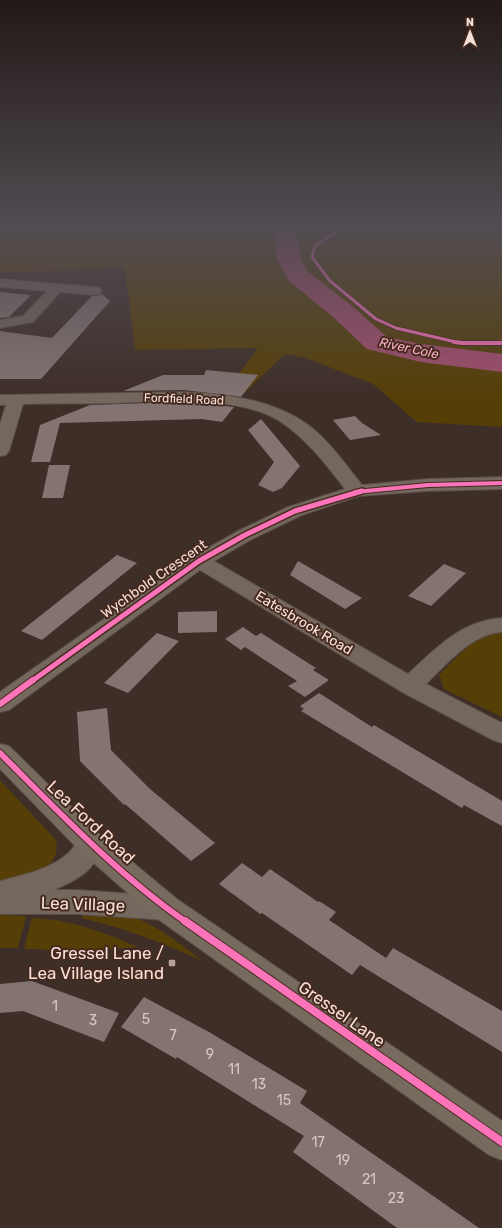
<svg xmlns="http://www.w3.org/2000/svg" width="502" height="1228" font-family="Rubik,sans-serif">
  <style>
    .green { fill: #563f07 }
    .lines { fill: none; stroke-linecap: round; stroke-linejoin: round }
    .river { fill: #a34e6d; fill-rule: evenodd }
    .building { fill: #837472 }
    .street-casing { stroke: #5a4b46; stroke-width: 2 }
    .secondary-casing { stroke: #5a4b46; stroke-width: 2 }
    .street { fill: #74685e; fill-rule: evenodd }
    .secondary { fill: #776a5e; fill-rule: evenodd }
    .cycleway-far4-casing { stroke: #472a1f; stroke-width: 4.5 }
    .cycleway-far3-casing { stroke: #472a1f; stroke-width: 6 }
    .cycleway-far2-casing { stroke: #472a1f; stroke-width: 8 }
    .cycleway-far1-casing { stroke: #472a1f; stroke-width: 8 }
    .cycleway-casing { stroke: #472a1f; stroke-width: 10 }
    .cycleway-far4 { stroke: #fb73b8; stroke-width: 3 }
    .cycleway-far3 { stroke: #fb73b8; stroke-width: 4 }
    .cycleway-far2 { stroke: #fb73b8; stroke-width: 5 }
    .cycleway-far1 { stroke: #fb73b8; stroke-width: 6 }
    .cycleway { stroke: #fb73b8; stroke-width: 8 }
    .poi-dot { fill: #b5a29c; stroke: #472a1f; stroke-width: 1.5 }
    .labels { text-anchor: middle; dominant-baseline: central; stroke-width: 4; stroke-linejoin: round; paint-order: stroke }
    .far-street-label { font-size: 12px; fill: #f5e1da; stroke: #472a1f }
    .far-water-label { font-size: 13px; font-style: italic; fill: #fbafc8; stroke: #472a1f }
    .street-label { font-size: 14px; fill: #f5e1da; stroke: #472a1f }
    .near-number-label { font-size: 14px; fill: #d8c6c0 }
    .near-street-label { font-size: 17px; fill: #f5e1da; stroke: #472a1f }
    .near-poi-label { font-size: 17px; fill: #f5e1da; stroke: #472a1f; text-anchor: end }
  </style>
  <rect width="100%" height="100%" fill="#3e2e28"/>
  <g class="green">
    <path d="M0 225H502V427L417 422 373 384 306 358 285 354 243 394 225 392 258 348 135 350 128 292 124 268 0 273Z"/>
    <path d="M492 632H502V717L444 689 439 675 478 636Z"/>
    <path d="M0 780 56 840 57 847 56 853 50 866 0 885Z"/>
    <path d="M83 910C94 911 106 911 117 913 150 918 177 942 203 961 163 943 124 928 82 918Z"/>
    <path d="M0 915 26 916 18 948H0Z"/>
    <path d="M32 918C69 919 103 932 138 947L62 953 41 949H24Z"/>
  </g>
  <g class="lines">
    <path class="river" d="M273 225H295L301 259 308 272 351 305 387 337 421 344 502 354V372L421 362 367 349 333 317 289 281 277 259Z"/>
  </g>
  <g class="building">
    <path d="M0 292 31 295 9 317 0 318Z"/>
    <path d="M102 294 110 301 41 379H0V331L52 338 92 296 100 295Z"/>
    <path d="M206 370 258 375 241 397 184 390 123 391 163 375H204Z"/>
    <path d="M176 402 198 403 234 407 222 422 202 419 60 423 50 462H31L40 425 90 405Z"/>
    <path d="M355 416 362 423 381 435 350 440 333 420Z"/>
    <path d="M261 419 300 466 282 488 273 492 258 485 274 462 248 430Z"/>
    <path d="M49 465H70L63 498H42Z"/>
    <path d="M117 555 137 563 42 640 21 631Z"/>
    <path d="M298 561 362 598 345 609 290 575Z"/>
    <path d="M444 564 466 573 431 606 408 596Z"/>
    <path d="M217 611V632L178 633V612Z"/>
    <path d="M243 627 256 636 261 633 316 668 313 670 329 680 305 697 288 686 297 681 245 647 241 650 225 639Z"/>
    <path d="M157 633 179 641 128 693 104 683Z"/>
    <path d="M319 693 372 727 374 725 502 801V826L464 805 462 808 301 711 304 709 300 706Z"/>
    <path d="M107 708 111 750 150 789 215 843 191 861 125 804 124 805 80 761 77 712Z"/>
    <path d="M242 863 262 877 270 869 318 902 319 901 336 912 329 920 386 958 393 948 502 1011V1052L360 965 352 975 262 913 260 914 219 884Z"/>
    <path d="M32 981 119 1013 104 1042 23 1011 0 1013V984Z"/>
    <path d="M144 997 209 1032 307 1091 300 1103 479 1228H397L293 1152 304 1136 177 1057 176 1059 121 1027Z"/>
  </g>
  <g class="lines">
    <g class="street-casing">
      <g id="street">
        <path d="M0 279 95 287 100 288 102 291 100 294 95 295 60 292 33 322 0 328V320L23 316 47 291 0 287Z"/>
        <path d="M184 392C227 394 271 399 307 424 329 440 345 464 362 485L428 479 502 477V489L428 491 359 496 302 515 252 539 214 561 408 674C436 648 462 620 502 618V632C471 634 447 664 426 684L502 723V743L493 740 402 692 200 570 9 710 0 712V692L192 557 238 531 288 507 345 489C325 463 306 438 278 420 235 395 162 401 114 403 83 404 53 403 23 404L9 451 6 455 0 456V424L6 405H0V395Z"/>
        <path d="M91 833 101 836 105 844C100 853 95 864 87 871 80 878 63 886 54 890H77L166 896 177 899 181 908 177 917 166 920 77 914H0V881C22 875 48 870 66 855 78 846 74 838 91 833Z"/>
      </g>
    </g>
    <g class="secondary-casing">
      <path id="secondary" d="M0 744 9 746 101 836 177 899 502 1121V1160L489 1155 155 917 81 852 0 769Z"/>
    </g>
    <use href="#street" class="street"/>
    <use href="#secondary" class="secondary"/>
    <g class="cycleway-far4-casing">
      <path id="cycleway-far4" d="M347 225 315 246 312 257 330 281 376 319 396 328 460 343"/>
    </g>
    <g class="cycleway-far3-casing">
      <g id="cycleway-far3">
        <path d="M454 342 463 343H502"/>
        <path d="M355 492 428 485 502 483"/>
      </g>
    </g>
    <g class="cycleway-far2-casing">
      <path id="cycleway-far2" d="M32 681 199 561 245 535 295 511 362 491"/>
    </g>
    <g class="cycleway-far1-casing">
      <g id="cycleway-far1">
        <path d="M0 704 33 680"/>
        <path d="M0 753C59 812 117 874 186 922"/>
      </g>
    </g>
    <g class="cycleway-casing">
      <path id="cycleway" d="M185 921 502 1142"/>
    </g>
    <use href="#cycleway-far4" class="cycleway-far4"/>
    <use href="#cycleway-far3" class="cycleway-far3"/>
    <use href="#cycleway-far2" class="cycleway-far2"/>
    <use href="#cycleway-far1" class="cycleway-far1"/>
    <use href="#cycleway" class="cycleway"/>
  </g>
  <linearGradient id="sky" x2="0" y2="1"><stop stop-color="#221916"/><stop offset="0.57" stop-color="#524c53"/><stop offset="1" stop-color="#524c53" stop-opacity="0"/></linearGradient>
  <rect width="502" height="397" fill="url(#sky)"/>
  <rect class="poi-dot" x="168" y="959" width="8" height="8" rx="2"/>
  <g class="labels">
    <g class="far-street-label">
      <text transform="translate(184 399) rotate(2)">Fordfield Road</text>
    </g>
    <g class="far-water-label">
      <text transform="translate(409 348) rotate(12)">River Cole</text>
    </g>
    <g class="street-label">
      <text transform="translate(154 579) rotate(-35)">Wychbold Crescent</text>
      <text transform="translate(304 623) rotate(31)">Eatesbrook Road</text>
    </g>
    <g class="near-number-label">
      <text x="55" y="1006">1</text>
      <text x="146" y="1019">5</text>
      <text x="93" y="1020">3</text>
      <text x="173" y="1035">7</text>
      <text x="210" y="1054">9</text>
      <text x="234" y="1069">11</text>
      <text x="259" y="1084">13</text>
      <text x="284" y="1100">15</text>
      <text x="318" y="1142">17</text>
      <text x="343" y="1160">19</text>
      <text x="369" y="1179">21</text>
      <text x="396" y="1198">23</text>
    </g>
    <g class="near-street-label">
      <text transform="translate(91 822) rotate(43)">Lea Ford Road</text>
      <text transform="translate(83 904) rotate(2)">Lea Village</text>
      <text transform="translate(342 1014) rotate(35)">Gressel Lane</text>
    </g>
    <g class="near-poi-label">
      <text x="164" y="953">Gressel Lane /<tspan x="164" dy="20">Lea Village Island</tspan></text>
    </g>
  </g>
  <g transform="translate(470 32)" stroke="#472a1f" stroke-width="3" paint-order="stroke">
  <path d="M0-3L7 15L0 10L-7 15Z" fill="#f5e1da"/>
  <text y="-6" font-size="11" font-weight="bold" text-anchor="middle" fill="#f5e1da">N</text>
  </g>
</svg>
